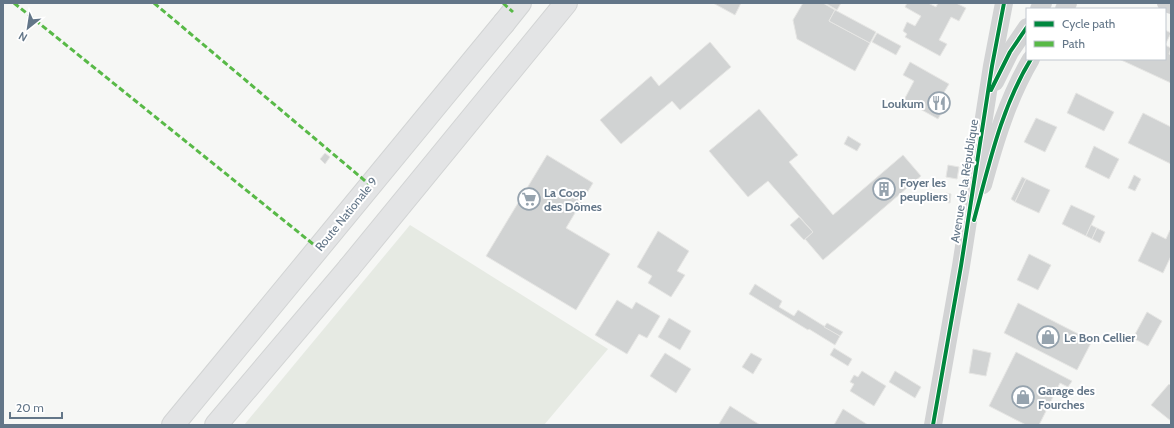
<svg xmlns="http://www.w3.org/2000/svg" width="1174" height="428" font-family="Cabin,sans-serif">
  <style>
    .green { fill: #e6eae3 }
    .building { fill: #d1d3d3; stroke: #e6e6e4 }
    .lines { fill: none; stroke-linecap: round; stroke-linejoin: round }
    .major-casing { stroke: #d2d4d4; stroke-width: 24 }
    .highway-casing { stroke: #d2d4d4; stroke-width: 24 }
    .minor { stroke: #d2d3d4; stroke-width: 18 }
    .major { stroke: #e3e4e5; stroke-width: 22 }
    .highway { stroke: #e3e4e5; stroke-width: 22 }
    .quiet { stroke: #58b947; stroke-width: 3; stroke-dasharray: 6 3; stroke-linecap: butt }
    .cycleway-casing { stroke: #fff; stroke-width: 6 }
    .cycleway { stroke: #00873e; stroke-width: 4 }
    .labels { text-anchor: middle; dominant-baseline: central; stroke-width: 4; stroke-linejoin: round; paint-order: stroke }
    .poi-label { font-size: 12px; font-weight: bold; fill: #637688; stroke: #fff; text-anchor: start }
    .street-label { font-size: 12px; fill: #637688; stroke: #fff }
  </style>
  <rect width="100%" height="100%" fill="#f6f7f5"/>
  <path class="green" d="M410 225 608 349 544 425H244Z"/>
  <g class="building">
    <path d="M713 3H741L735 15Z"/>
    <path d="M803 3H823L835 10 829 21 870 43 855 71 797 39 793 20Z"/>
    <path d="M825 3H841L837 10Z"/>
    <path d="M907 3H928L936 7 938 3H956L966 8 959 21 951 17 939 40 947 44 940 56 905 37 907 34 903 31 907 22 915 26 921 16 905 7Z"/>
    <path d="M835 10 876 32 870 43 829 21Z"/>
    <path d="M1165 30 1171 33 1165 45 1171 48 1169 54 1171 55V83L1119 59H1165Z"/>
    <path d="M877 33 901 46 896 55 872 42Z"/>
    <path d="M710 42 731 67 680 110 672 101 621 144 600 120 651 76 659 86Z"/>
    <path d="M910 62 949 84 943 94 950 98 938 119 904 100 914 81 903 75Z"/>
    <path d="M1076 93 1114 112 1104 131 1067 113Z"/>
    <path d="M759 109 798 155 789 162 833 215 903 155 921 176 823 260 805 239 813 232 768 181 748 197 709 151Z"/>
    <path d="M1143 113 1171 127V164L1128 143Z"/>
    <path d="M1036 118 1057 127 1045 152 1024 142Z"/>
    <path d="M848 136 861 144 857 151 844 144Z"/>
    <path d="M1094 146 1119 159 1109 179 1085 167Z"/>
    <path d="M325 153 330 157 325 164 320 159Z"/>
    <path d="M547 155 593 183 566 228 610 254 576 310 486 256Z"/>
    <path d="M948 165 959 167 957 179 946 177Z"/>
    <path d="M1134 175 1141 179 1135 191 1128 188Z"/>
    <path d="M1022 177 1026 179 1015 202 1011 199Z"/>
    <path d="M1026 179 1050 190 1039 213 1015 202Z"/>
    <path d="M946 193 951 194 950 203 944 202Z"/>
    <path d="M1071 205 1095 216 1086 236 1062 224Z"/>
    <path d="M799 217 813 232 804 240 790 225Z"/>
    <path d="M1091 225 1097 228 1092 239 1086 236Z"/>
    <path d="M1097 228 1105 232 1100 243 1092 239Z"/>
    <path d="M1170 230 1171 231V256L1163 273 1138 261 1152 232 1166 239Z"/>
    <path d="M658 231 689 251 677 271 685 275 671 297 648 283 652 276 637 267Z"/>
    <path d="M1029 254 1051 265 1038 290 1017 280Z"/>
    <path d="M755 284 782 301 779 307 794 316 798 310 840 336 835 345 809 329 808 330 749 294Z"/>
    <path d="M617 300 632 309 636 302 660 316 647 338 639 334 627 354 595 335Z"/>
    <path d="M1018 303 1092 341 1077 370 1004 333Z"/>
    <path d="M1147 312 1162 321 1148 346 1133 338Z"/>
    <path d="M669 318 691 331 680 350 658 337Z"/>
    <path d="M827 323 843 332 840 336 824 327Z"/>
    <path d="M834 348 852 359 848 366 830 355Z"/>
    <path d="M973 349 991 353 986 376 969 373Z"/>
    <path d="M1016 352 1072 381 1068 387 1060 383 1039 425H1026L989 406Z"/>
    <path d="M665 353 691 369 676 393 650 376Z"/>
    <path d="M751 353 762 359 753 374 742 367Z"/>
    <path d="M862 371 886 386 874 406 850 391 854 384 850 382 854 375 858 377Z"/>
    <path d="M895 371 921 387 915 398 889 382Z"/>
    <path d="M1169 384 1171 386V421L1151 405Z"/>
    <path d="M730 406 760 425H721L719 424Z"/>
    <path d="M843 409 868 425H834Z"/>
  </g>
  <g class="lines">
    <g class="major-casing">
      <g id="major">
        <path d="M504 23 520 3"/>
        <path d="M349 268 566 3"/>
      </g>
    </g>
    <g class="highway-casing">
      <g id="highway">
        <path d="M173 425 504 23"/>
        <path d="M216 425 349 268"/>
      </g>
    </g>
    <g class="minor">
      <path d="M1166 3 1171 5"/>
      <path d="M1039 9 1043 3"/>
      <path d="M1064 9 1068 3"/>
      <path d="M995 82 1010 52 1027 27"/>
      <path d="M983 185C995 141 1008 98 1031 59"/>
      <path d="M933 425 961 266 992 66 1004 3"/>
    </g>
    <use href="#major" class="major"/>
    <use href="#highway" class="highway"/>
    <g class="quiet">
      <path d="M14 3 318 248"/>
      <path d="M154 3 370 185"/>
      <path d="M503 3 513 12"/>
    </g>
    <g class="cycleway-casing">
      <g id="cycleway">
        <path d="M991 90 1010 52 1027 27"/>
        <path d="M974 220C989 165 1001 108 1031 59"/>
        <path d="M933 425 961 266 992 66 1004 3"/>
      </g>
    </g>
    <use href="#cycleway" class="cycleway"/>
  </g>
  <defs>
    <g id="restaurant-ring" transform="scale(1.15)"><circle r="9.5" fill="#fff" stroke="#96a3ae" stroke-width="1.5"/><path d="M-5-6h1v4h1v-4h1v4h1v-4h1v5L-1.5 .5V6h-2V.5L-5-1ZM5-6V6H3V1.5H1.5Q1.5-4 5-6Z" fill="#96a3ae"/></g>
    <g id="building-ring" transform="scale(1.15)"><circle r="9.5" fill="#fff" stroke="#96a3ae" stroke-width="1.5"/><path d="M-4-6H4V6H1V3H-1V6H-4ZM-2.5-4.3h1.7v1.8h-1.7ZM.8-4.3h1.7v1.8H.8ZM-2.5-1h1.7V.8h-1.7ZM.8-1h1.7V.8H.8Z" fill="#96a3ae"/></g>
    <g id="supermarket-ring" transform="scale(1.15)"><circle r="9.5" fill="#fff" stroke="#96a3ae" stroke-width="1.5"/><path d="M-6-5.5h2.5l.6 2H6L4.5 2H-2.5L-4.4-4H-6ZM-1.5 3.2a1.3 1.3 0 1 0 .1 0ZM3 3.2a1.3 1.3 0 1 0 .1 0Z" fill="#96a3ae"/></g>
    <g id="shop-ring" transform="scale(1.15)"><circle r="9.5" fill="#fff" stroke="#96a3ae" stroke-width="1.5"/><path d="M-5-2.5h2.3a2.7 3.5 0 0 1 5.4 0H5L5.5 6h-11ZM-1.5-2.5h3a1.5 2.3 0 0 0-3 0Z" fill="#96a3ae"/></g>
  </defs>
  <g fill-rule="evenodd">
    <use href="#restaurant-ring" x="939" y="103"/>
    <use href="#building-ring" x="884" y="189"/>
    <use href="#supermarket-ring" x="529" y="199"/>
    <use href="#shop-ring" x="1048" y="337"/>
    <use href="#shop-ring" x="1023" y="397"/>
  </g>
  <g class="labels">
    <g class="poi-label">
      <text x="924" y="103" text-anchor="end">Loukum</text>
      <text x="900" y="182">Foyer les<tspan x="900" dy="14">peupliers</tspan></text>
      <text x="544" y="192">La Coop<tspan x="544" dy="14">des Dômes</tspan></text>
      <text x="1064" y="337">Le Bon Cellier</text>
      <text x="1038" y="390">Garage des<tspan x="1038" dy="14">Fourches</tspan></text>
    </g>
    <g class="street-label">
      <text transform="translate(964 181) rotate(-81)">Avenue de la République</text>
      <text transform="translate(346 214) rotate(-51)">Route Nationale 9</text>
    </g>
  </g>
  <rect width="1174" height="428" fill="none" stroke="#637688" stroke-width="8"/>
  <rect x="1026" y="8" width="140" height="52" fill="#ffffff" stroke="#c1c8cf"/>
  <rect x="1034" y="21" width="20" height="6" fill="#00873e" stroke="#c1c8cf"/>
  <text x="1062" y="28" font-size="12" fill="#637688">Cycle path</text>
  <rect x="1034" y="41" width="20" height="6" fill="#58b947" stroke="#c1c8cf"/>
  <text x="1062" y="48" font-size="12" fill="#637688">Path</text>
  <g transform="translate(28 28) rotate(210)" stroke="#ffffff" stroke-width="3" paint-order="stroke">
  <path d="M0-3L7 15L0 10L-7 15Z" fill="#637688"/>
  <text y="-6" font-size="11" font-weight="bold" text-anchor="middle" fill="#637688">N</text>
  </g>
  <path d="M10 412v6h52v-6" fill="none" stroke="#637688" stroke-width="2"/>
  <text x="16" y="412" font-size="12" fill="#637688" stroke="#ffffff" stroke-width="3" paint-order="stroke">20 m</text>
</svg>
